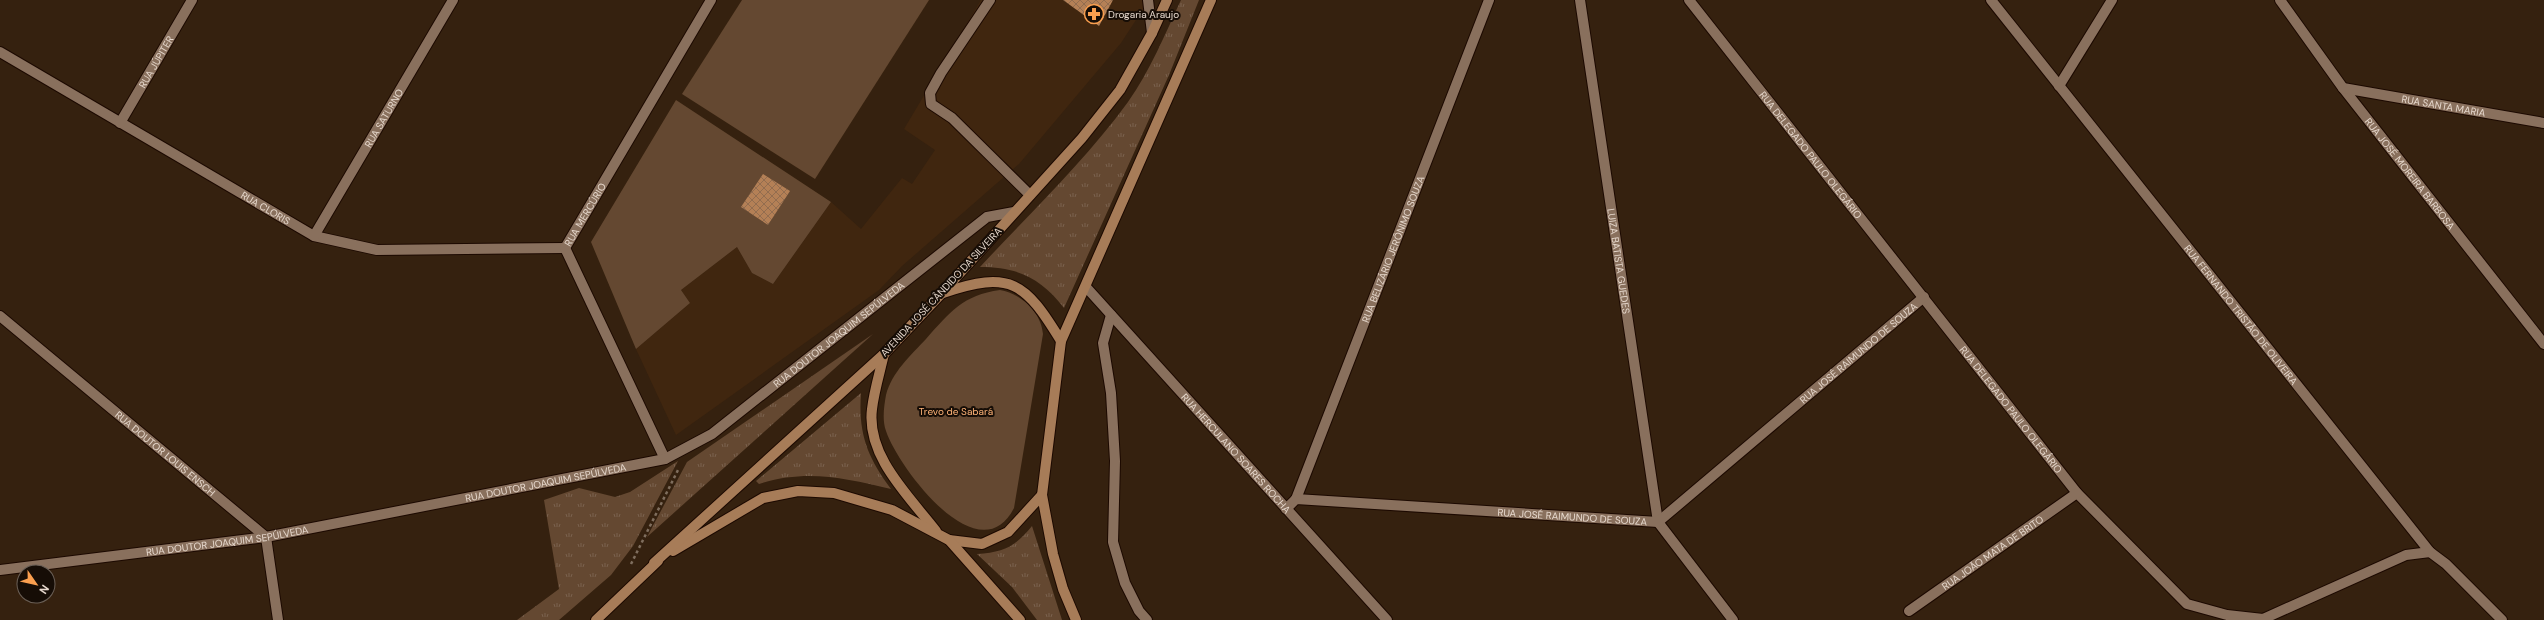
<svg xmlns="http://www.w3.org/2000/svg" width="2544" height="620" font-family="'DM Sans',sans-serif">
  <style>
    .built { fill: #40260f }
    .grass { fill: url(#grass-tufts) }
    .park { fill: #644831 }
    .building { fill: url(#building-cross-hatch) }
    .lines { fill: none; stroke-linecap: round; stroke-linejoin: round }
    .service-casing { stroke: #1c0900; stroke-width: 12 }
    .minor-casing { stroke: #1c0900; stroke-width: 12 }
    .secondary-casing { stroke: #1c0900; stroke-width: 12 }
    .path { stroke: #7f6e5e; stroke-width: 2.5; stroke-dasharray: 3 3; stroke-linecap: butt }
    .service { stroke: #89705d; stroke-width: 10 }
    .minor { stroke: #89705d; stroke-width: 10 }
    .secondary { stroke: #a77c58; stroke-width: 10 }
    .labels { text-anchor: middle; dominant-baseline: central; stroke-width: 4; stroke-linejoin: round; paint-order: stroke }
    .poi-label { font-size: 10px; fill: #e7d9ce; stroke: #160d06; text-anchor: start }
    .street-label { font-size: 10px; fill: #e7d9ce; stroke: #160d06 }
    .park-label { font-size: 10px; fill: #ffb478; stroke: #160d06 }
  </style>
  <defs>
    <pattern id="grass-tufts" width="24" height="20" patternUnits="userSpaceOnUse"><rect width="24" height="20" fill="#644831"/><path d="M3 7l-1-3M5 7V3M7 7l1-3M15 17l-1-3M17 17v-4M19 17l1-3" fill="none" stroke="#7a624e"/></pattern>
    <pattern id="building-cross-hatch" width="8" height="8" patternUnits="userSpaceOnUse"><rect width="8" height="8" fill="#b48056"/><path d="M0 0l8 8M0 8l8-8" fill="none" stroke="#936d4f"/></pattern>
  </defs>
  <rect width="100%" height="100%" fill="#35210f"/>
  <path class="built" d="M981 0H1149L1121 43 1019 164 902 266 879 290 676 435 636 349 690 303 681 290 737 247 752 273 773 284 831 202 861 229 902 178 912 184 935 150 904 129Z"/>
  <g class="grass">
    <path d="M1181 0H1199L1169 75 1064 308C1041 278 1018 267 980 267 1030 213 1085 161 1128 102 1150 71 1165 34 1181 0Z"/>
    <path d="M873 334 647 537 687 462Z"/>
    <path d="M861 393C858 433 867 457 891 489 844 478 806 469 759 484L756 481Z"/>
    <path d="M678 461 633 546 611 575 559 620H517L559 589 544 500 579 488 615 497 630 492Z"/>
    <path d="M1032 526 1062 620H1037L1012 587 977 554C1004 552 1015 547 1032 526Z"/>
  </g>
  <g class="park">
    <path d="M742 0H929L815 179 682 94Z"/>
    <path d="M676 100 831 202 773 284 752 273 737 247 681 290 690 303 636 349 591 242Z"/>
    <path d="M1000 290C1021 294 1041 311 1043 334L1014 508C979 576 898 467 886 431 882 420 884 406 886 395 892 372 911 355 926 339 950 312 963 295 1000 290Z"/>
  </g>
  <g class="building">
    <path d="M1063 0H1113L1099 26Z"/>
    <path d="M763 174 790 191 768 225 741 207Z"/>
  </g>
  <g class="lines">
    <g class="service-casing">
      <g id="service">
        <path d="M990 0 941 73 930 93 931 104 952 118 1030 195"/>
        <path d="M1148 0 1152 33"/>
        <path d="M1111 315 1103 343 1111 393 1115 461 1113 542 1125 583 1139 611 1147 620"/>
      </g>
    </g>
    <g class="minor-casing">
      <g id="minor">
        <path id="s1" d="M1580 0 1658 522 1733 620"/>
        <path id="s2" d="M1689 0 2077 493 2187 604 2227 615 2263 619 2406 555 2430 552"/>
        <path id="s3" d="M1991 0 2430 552 2446 564 2502 620"/>
        <path id="s4" d="M2280 0 2343 88 2544 344"/>
        <path id="s5" d="M0 52 314 236 377 250 565 248"/>
        <path d="M2059 86 2112 0"/>
        <path id="s6" d="M2343 88 2544 123"/>
        <path id="s7" d="M120 123 192 0"/>
        <path id="s8" d="M314 236 453 0"/>
        <path id="s9" d="M565 248 711 0"/>
        <path d="M565 248 665 459"/>
        <path id="s10" d="M1086 287 1387 620"/>
        <path id="s11" d="M0 316 266 537 278 620"/>
        <path id="s12" d="M1296 499 1489 0"/>
        <path id="s13" d="M1286 509 1296 499 1658 522 1924 297"/>
        <path id="s14" d="M0 570 266 537 665 459 712 434 987 217 1014 212"/>
        <path id="s15" d="M1909 611 2077 493"/>
      </g>
    </g>
    <g class="secondary-casing">
      <g id="secondary">
        <path d="M943 293C1011 270 1025 282 1061 341"/>
        <path d="M884 354C880 372 874 391 872 409 866 456 909 496 936 531"/>
        <path d="M949 540 982 544 1008 532 1042 495"/>
        <path d="M673 551 763 498 798 491 834 493 892 510 949 540 1020 620"/>
        <path d="M654 563 884 354 941 294 1082 138 1120 90 1152 33 1167 0"/>
        <path d="M596 620 658 561"/>
        <path d="M1076 620 1063 589 1053 554 1042 495 1061 341 1211 0"/>
      </g>
    </g>
    <path class="path" d="M631 564 678 470"/>
    <use href="#service" class="service"/>
    <use href="#minor" class="minor"/>
    <use href="#secondary" class="secondary"/>
  </g>
  <defs>
    <g id="pharmacy-ring" transform="scale(1)"><circle r="9.5" fill="#160d06" stroke="#fa9f4f" stroke-width="1.5"/><path d="M-2-6h4v4h4v4h-4v4h-4v-4h-4v-4h4Z" fill="#fa9f4f"/></g>
  </defs>
  <g fill-rule="evenodd">
    <use href="#pharmacy-ring" x="1094" y="14"/>
  </g>
  <g class="labels">
    <g class="poi-label">
      <text x="1108" y="14">Drogaria Araujo</text>
    </g>
    <g class="street-label">
      <text stroke="none"><textPath href="#s7" startOffset="71">RUA JÚPITER</textPath></text>
      <text stroke="none"><textPath href="#s6" startOffset="102">RUA SANTA MARIA</textPath></text>
      <text stroke="none"><textPath href="#s8" startOffset="137">RUA SATURNO</textPath></text>
      <text stroke="none"><textPath href="#s2" startOffset="197">RUA DELEGADO PAULO OLEGÁRIO</textPath></text>
      <text stroke="none"><textPath href="#s4" startOffset="217">RUA JOSÉ MOREIRA BARBOSA</textPath></text>
      <text stroke="none"><textPath href="#s5" startOffset="308">RUA CLORIS</textPath></text>
      <text stroke="none"><textPath href="#s9" startOffset="39">RUA MERCÚRIO</textPath></text>
      <text stroke="none"><textPath href="#s12" startOffset="268">RUA BELIZÁRIO JERÔNIMO SOUZA</textPath></text>
      <text stroke="none"><textPath href="#s1" startOffset="264">LUIZA BATISTA GUEDES</textPath></text>
      <text transform="translate(941 292) rotate(-47)">AVENIDA JOSÉ CÂNDIDO DA SILVEIRA</text>
      <text stroke="none"><textPath href="#s3" startOffset="402">RUA FERNANDO TRISTÃO DE OLIVEIRA</textPath></text>
      <text stroke="none"><textPath href="#s14" startOffset="889">RUA DOUTOR JOAQUIM SEPÚLVEDA</textPath></text>
      <text stroke="none"><textPath href="#s13" startOffset="639">RUA JOSÉ RAIMUNDO DE SOUZA</textPath></text>
      <text stroke="none"><textPath href="#s2" startOffset="521">RUA DELEGADO PAULO OLEGÁRIO</textPath></text>
      <text stroke="none"><textPath href="#s11" startOffset="215">RUA DOUTOR LOUIS ENSCH</textPath></text>
      <text stroke="none"><textPath href="#s10" startOffset="224">RUA HERCULANO SOARES ROCHA</textPath></text>
      <text stroke="none"><textPath href="#s14" startOffset="553">RUA DOUTOR JOAQUIM SEPÚLVEDA</textPath></text>
      <text stroke="none"><textPath href="#s13" startOffset="291">RUA JOSÉ RAIMUNDO DE SOUZA</textPath></text>
      <text stroke="none"><textPath href="#s14" startOffset="229">RUA DOUTOR JOAQUIM SEPÚLVEDA</textPath></text>
      <text stroke="none"><textPath href="#s15" startOffset="102">RUA JOÃO MATA DE BRITO</textPath></text>
    </g>
    <g class="park-label">
      <text x="956" y="411">Trevo de Sabará</text>
    </g>
  </g>
  <g transform="translate(36 584) rotate(124)"><circle r="19" fill="#160d06" stroke="#6a5f56"/>
  <path d="M0-3L7 15L0 10L-7 15Z" fill="#fa9f4f"/>
  <text y="-6" font-size="11" font-weight="bold" text-anchor="middle" fill="#e7d9ce">N</text>
  </g>
</svg>
